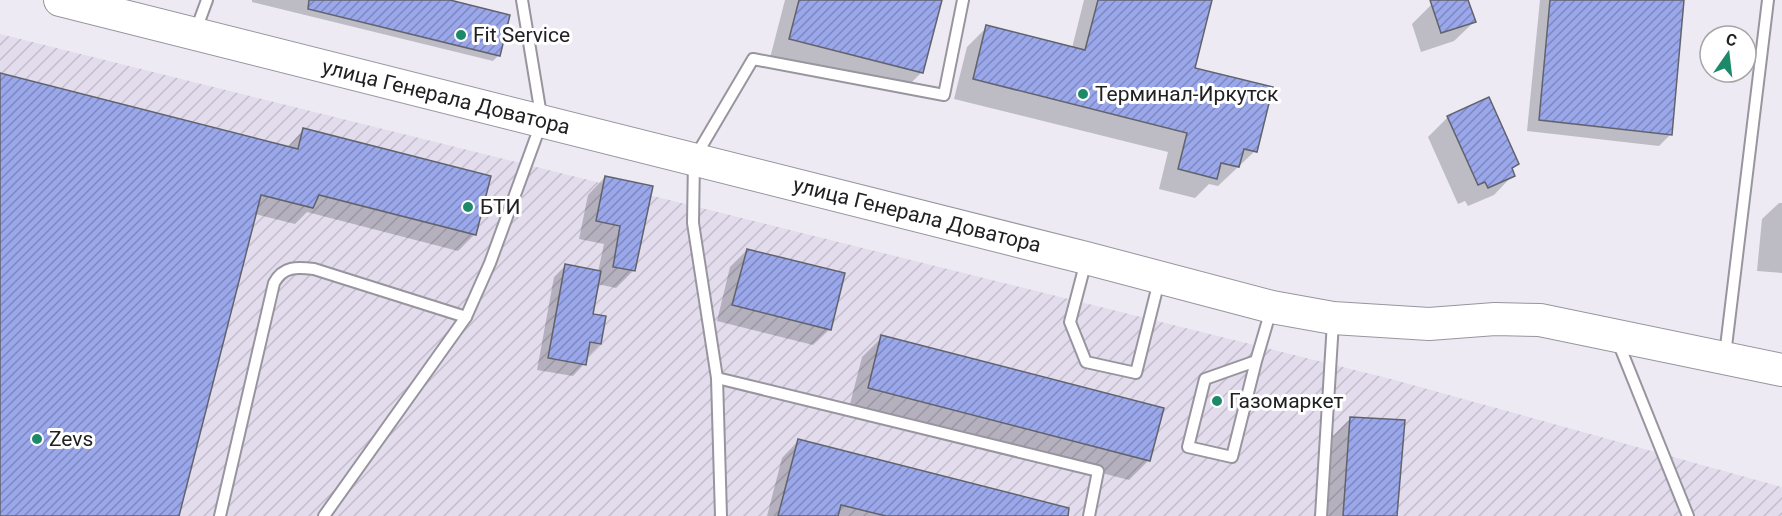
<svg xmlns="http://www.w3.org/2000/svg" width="1782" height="516" font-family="Roboto,sans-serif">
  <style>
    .industrial { fill: url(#industrial-furrows) }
    .shadow { fill: #0003 }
    .building { fill: url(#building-hatch); stroke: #61636c; stroke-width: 1.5 }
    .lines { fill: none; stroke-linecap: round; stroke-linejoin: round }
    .lane-casing { stroke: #98959e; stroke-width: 14 }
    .secondary-casing { stroke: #98959e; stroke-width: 34 }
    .lane { stroke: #fff; stroke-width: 10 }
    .secondary { stroke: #fff; stroke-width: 32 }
    .poi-dot { fill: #1c8a68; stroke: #fff; stroke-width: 2 }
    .labels { text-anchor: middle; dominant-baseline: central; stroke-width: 6; stroke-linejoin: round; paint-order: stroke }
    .poi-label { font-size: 21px; fill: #212023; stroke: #fff; text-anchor: start }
    .street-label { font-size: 21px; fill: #212023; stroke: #fff }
  </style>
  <defs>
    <pattern id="industrial-furrows" width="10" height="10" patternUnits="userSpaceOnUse" patternTransform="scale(1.5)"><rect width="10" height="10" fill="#e3dced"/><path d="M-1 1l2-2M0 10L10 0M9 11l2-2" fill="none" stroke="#c2bccb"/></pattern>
    <pattern id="building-hatch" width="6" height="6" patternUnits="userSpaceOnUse" patternTransform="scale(1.5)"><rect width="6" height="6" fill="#9aa7eb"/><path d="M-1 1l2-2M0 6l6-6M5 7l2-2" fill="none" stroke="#7d88be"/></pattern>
  </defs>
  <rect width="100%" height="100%" fill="#edeaf4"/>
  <path class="industrial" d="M0 34 1391 379 1782 487V516H0Z"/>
  <g class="shadow">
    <path d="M252 0H444L499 55 493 61 252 2Z"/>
    <path d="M785 0H940L922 72 902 92 770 58Z"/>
    <path d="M1084 0H1210L1193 69 1255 151 1218 186 1209 184 1195 198 1159 189 1168 152 954 99 967 47 987 27 1072 48Z"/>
    <path d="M1445 0H1467L1474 22 1454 41 1421 52 1412 24 1432 4Z"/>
    <path d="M1540 0H1683L1671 134 1659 146 1527 131Z"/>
    <path d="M0 74 287 148 304 129 475 234 458 251 307 212 295 224 255 214 178 516H0Z"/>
    <path d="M1489 99 1517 164 1511 170 1513 175 1494 195 1468 206 1465 201 1458 204 1428 137 1448 117Z"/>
    <path d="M605 177 634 270 616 288 597 284 591 315 600 344 588 356 586 355 584 364 573 376 537 370 554 277 566 265 598 272 604 244 579 239 588 195Z"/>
    <path d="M1779 203H1782V273L1757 271 1762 219Z"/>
    <path d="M747 250 830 329 813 345 717 321 730 267Z"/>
    <path d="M882 337 1149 460 1129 480 849 408 862 357Z"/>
    <path d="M1351 418 1396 516H1325L1331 438Z"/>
    <path d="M798 441 1043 516H767L782 458Z"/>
  </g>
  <g class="building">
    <path d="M309 0H450L510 15 500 56 308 9Z"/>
    <path d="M799 0H942L923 73 789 39Z"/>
    <path d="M1098 0H1212L1195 68 1273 87 1257 152 1244 149 1239 167 1221 163 1217 179 1178 169 1187 133 973 79 986 25 1085 50Z"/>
    <path d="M1430 0H1468L1476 22 1441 33Z"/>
    <path d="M1550 0H1684L1672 135 1539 120Z"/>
    <path d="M0 73 298 149 303 128 491 176 476 235 319 195 313 208 261 195 179 516H0Z"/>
    <path d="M1489 97 1519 164 1512 168 1515 176 1488 188 1485 182 1478 185 1447 116Z"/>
    <path d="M605 176 653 186 635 271 613 267 620 226 596 221Z"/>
    <path d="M747 249 845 273 831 330 732 305Z"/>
    <path d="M565 264 601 271 593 314 606 316 601 344 590 342 586 365 548 358Z"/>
    <path d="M881 335 1164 408 1150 461 868 388Z"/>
    <path d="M1350 417 1405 420 1397 516H1343Z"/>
    <path d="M798 439 1069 508 1068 516H886L841 505 838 516H778Z"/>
  </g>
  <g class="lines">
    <g class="lane-casing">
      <g id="lane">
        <path d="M196 30 207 0"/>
        <path d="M1086 261 1070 322 1086 362 1136 373 1159 281"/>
        <path d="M1618 342 1688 516"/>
        <path d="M1725 355 1768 0"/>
        <path d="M1256 361 1232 457 1188 447 1205 379 1256 361 1271 310"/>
        <path d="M717 378 1098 471 1089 516"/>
        <path d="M220 516 274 283C283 266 297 267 314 269L466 317"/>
        <path d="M324 516 466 317 490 263 542 121 522 0"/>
        <path d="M721 516 717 378 693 223 694 159 753 59 944 95 963 0"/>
        <path d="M1321 516 1333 322"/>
      </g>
    </g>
    <g class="secondary-casing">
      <path id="secondary" d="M60 0 1086 258 1272 307 1333 318 1429 324 1495 319 1540 320 1782 370"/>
    </g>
    <use href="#lane" class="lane"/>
    <use href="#secondary" class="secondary"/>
  </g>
  <g class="poi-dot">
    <circle cx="461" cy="35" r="6"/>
    <circle cx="1083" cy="94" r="6"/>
    <circle cx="468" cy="207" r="6"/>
    <circle cx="1217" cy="401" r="6"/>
    <circle cx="37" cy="439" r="6"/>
  </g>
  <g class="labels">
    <g class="poi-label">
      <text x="473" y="35">Fit Service</text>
      <text x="1095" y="94">Терминал-Иркутск</text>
      <text x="480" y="207">БТИ</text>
      <text x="1229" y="401">Газомаркет</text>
      <text x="49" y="439">Zevs</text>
    </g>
    <g class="street-label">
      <text transform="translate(446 97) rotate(14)">улица Генерала Доватора</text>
      <text transform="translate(917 215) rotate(14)">улица Генерала Доватора</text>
    </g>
  </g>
  <g transform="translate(1728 54) rotate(14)"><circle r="28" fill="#ffffff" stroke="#a6a6a7" stroke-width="1.5"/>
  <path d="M0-4.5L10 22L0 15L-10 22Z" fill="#1c8a68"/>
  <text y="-9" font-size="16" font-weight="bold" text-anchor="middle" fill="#212023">С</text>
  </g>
</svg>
